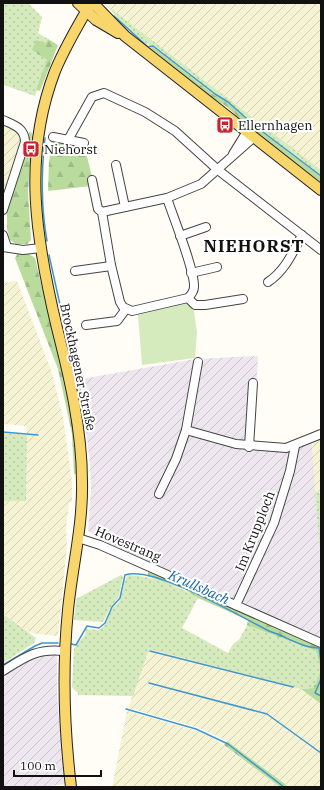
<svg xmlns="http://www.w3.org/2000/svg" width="324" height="790" font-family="'IBM Plex Serif',serif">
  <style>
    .industrial { fill: url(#industrial-furrows) }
    .farmland { fill: url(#farmland-furrows) }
    .grass { fill: url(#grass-dots) }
    .forest { fill: url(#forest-firs) }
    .park { fill: #d5ebbd }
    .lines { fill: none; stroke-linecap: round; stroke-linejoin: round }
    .stream { stroke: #3f96cf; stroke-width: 1.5 }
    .minor-casing { stroke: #444; stroke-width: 10 }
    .major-casing { stroke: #222; stroke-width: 12 }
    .minor { stroke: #fff; stroke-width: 8 }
    .major { stroke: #f9d66b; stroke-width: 10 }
    .labels { text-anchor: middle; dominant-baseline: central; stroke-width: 4; stroke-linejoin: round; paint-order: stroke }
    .poi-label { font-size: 13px; fill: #111; stroke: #fff; text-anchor: start }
    .street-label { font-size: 13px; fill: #111; stroke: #fff }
    .water-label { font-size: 14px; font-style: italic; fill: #1768a6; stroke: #fff }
    .district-label { font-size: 17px; font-weight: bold; letter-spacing: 1px; fill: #111; stroke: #fff }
  </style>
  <defs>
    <pattern id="industrial-furrows" width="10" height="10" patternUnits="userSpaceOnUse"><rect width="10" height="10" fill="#eee6ef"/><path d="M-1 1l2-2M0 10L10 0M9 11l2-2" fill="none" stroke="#cbc4cc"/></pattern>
    <pattern id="farmland-furrows" width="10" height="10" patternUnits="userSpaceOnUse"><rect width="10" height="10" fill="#f6f3d4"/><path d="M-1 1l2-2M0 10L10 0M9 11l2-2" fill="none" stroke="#d2cfb5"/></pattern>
    <pattern id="grass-dots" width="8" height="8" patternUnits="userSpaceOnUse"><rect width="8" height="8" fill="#d5ebbd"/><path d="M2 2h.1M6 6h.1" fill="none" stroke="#b6c8a1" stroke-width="1.8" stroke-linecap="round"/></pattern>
    <pattern id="forest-firs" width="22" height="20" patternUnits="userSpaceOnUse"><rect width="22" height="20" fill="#b9dc9c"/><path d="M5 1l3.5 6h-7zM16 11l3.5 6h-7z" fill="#9ebc85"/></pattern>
  </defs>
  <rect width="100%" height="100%" fill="#fffdf5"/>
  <g class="industrial">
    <path d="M258 356 253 444 276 445 312 442 321 568V640L104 541 88 531 91 490 90 465 86 429 76 380 195 359Z"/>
    <path d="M51 653 57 655V697L65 784 42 787H3V676L32 658Z"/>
  </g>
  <g class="farmland">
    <path d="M106 3H321V170L105 4Z"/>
    <path d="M3 124 15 129 19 132 21 139 3 192Z"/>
    <path d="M17 281 52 373 63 417 72 481V502L69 503 66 529 67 546 58 636 37 634 27 631 3 614V501H26L27 426 3 424V283Z"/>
    <path d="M321 438V494L315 491 312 442Z"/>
    <path d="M149 649 301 689 321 704V787H289L227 741 197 727 128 708Z"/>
    <path d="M127 711 194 730 215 739 280 787H112Z"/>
  </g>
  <g class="grass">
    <path d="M3 3H28L42 17 38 33 48 39 47 43V60L35 96 4 85 3 87Z"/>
    <path d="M105 4 321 170V177L254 126 228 103 214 95 153 47C133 39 119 19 105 4Z"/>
    <path d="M3 433 27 435 26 501H3Z"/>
    <path d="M315 491 321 494V568Z"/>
    <path d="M121 575 123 576 119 596 109 610 103 622 74 620 76 599Z"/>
    <path d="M128 575C152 576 177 585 198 598L182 628 228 653 233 644 239 640 247 625 316 651C321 668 322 673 313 688L301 689 149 649 133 696 78 695V693L72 687 74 648 85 635 86 629 99 630C109 623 107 616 112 609 116 605 120 602 121 596 124 589 123 582 128 575Z"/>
    <path d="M3 614 36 638 34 643 3 663Z"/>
  </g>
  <g class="forest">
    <path d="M48 39 58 45 40 91 36 90 47 60 32 50 36 40 46 43Z"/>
    <path d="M153 47 214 95 228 103 254 126 321 177V182L251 129 226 106 212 98 150 48Z"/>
    <path d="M29 132 32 133 28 192 31 240 27 244H16L10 240 7 229V211Z"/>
    <path d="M53 139 85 148 92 177 91 186 48 191 49 161Z"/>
    <path d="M18 253 29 254 35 258 69 401 75 434 77 474H74L72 434 58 369 15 258Z"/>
    <path d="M149 571 321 646V704L301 689 313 688C322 673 321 668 316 651L247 625 248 620 198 598 184 589 147 576Z"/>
    <path d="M227 741 289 787H280L224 745Z"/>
  </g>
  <path class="park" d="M187 303 193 305 197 332 195 358 142 365 138 315Z"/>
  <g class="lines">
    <g class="stream">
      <path d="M114 16 148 47 153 46 215 94 228 102 255 126 321 176"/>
      <path d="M45 138C41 173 41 207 47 241"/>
      <path d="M49 255 76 377"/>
      <path d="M3 432 38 435"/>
      <path d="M71 644 76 645 87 626 99 628 105 623 112 607 120 598 125 575C154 565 239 616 267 630 272 633 277 633 282 636 293 641 306 648 319 648L321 662"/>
      <path d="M150 651 293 687"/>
      <path d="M3 665 35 646 42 643H58"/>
      <path d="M321 679 315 693 321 696"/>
      <path d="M149 683 267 714 321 753"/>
      <path d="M126 709 196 729 228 744 284 787"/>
    </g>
    <g class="minor-casing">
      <g id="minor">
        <path d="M3 120C14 125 25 128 25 142L3 210"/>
        <path d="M53 137 84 143"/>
        <path d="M68 140 92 97 104 93 145 112 175 131 218 170 321 250"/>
        <path d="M233 154 246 133"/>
        <path d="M116 165 125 207"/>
        <path d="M92 180 98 209 102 212 111 265 120 302 123 307 132 311 188 298C191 295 194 291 194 287 195 270 173 217 167 198"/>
        <path d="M102 212 167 198 201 184 253 138"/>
        <path d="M3 235 7 247"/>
        <path d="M180 236 206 227"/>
        <path d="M3 247 23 250 41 248"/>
        <path d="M75 271 111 266"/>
        <path d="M191 273 217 267"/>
        <path d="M268 282C285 271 293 252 302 235"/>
        <path d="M188 298 195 305H205L243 299"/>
        <path d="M86 325 117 321 126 309"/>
        <path d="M186 430 236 444 286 448 321 434"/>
        <path d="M249 447 253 383"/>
        <path d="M159 494 176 459 186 430 198 362"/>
        <path d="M78 538 100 545 321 643"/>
        <path d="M236 605 274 523 290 471 295 446"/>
        <path d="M3 671C25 657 37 648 64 651"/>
      </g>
    </g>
    <g class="major-casing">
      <g id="major">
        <path d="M78 3 96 20 118 33"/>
        <path d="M93 3 125 36 321 190"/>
        <path d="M71 787C64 728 62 670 68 610 72 568 83 526 82 482 82 430 70 379 57 328 36 240 22 157 55 71 65 47 78 25 91 3"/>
      </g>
    </g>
    <use href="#minor" class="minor"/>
    <use href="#major" class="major"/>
  </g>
  <defs>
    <g id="bus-square" transform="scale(0.9)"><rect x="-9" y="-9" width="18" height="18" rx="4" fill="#c4262e" stroke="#fff"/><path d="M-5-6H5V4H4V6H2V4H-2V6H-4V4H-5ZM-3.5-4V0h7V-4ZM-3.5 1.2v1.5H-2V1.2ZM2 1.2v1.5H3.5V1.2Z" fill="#fff"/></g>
  </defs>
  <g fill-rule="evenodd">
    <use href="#bus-square" x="225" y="125"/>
    <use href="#bus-square" x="31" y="149"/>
  </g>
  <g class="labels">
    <g class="poi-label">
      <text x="238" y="125">Ellernhagen</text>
      <text x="44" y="149">Niehorst</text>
    </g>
    <g class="street-label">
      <text transform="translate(78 367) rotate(78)">Brockhagener Straße</text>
      <text transform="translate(255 531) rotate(-68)">Im Krupploch</text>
      <text transform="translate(128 544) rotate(23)">Hovestrang</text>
    </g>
    <g class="water-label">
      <text transform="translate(199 587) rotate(24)">Krullsbach</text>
    </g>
    <g class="district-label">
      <text x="254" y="246">NIEHORST</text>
    </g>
  </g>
  <rect width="324" height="790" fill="none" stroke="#111111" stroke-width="8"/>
  <path d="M14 770v6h87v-6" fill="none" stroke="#111111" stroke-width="2"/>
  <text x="20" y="770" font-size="12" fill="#111111" stroke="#ffffff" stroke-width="3" paint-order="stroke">100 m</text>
</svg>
